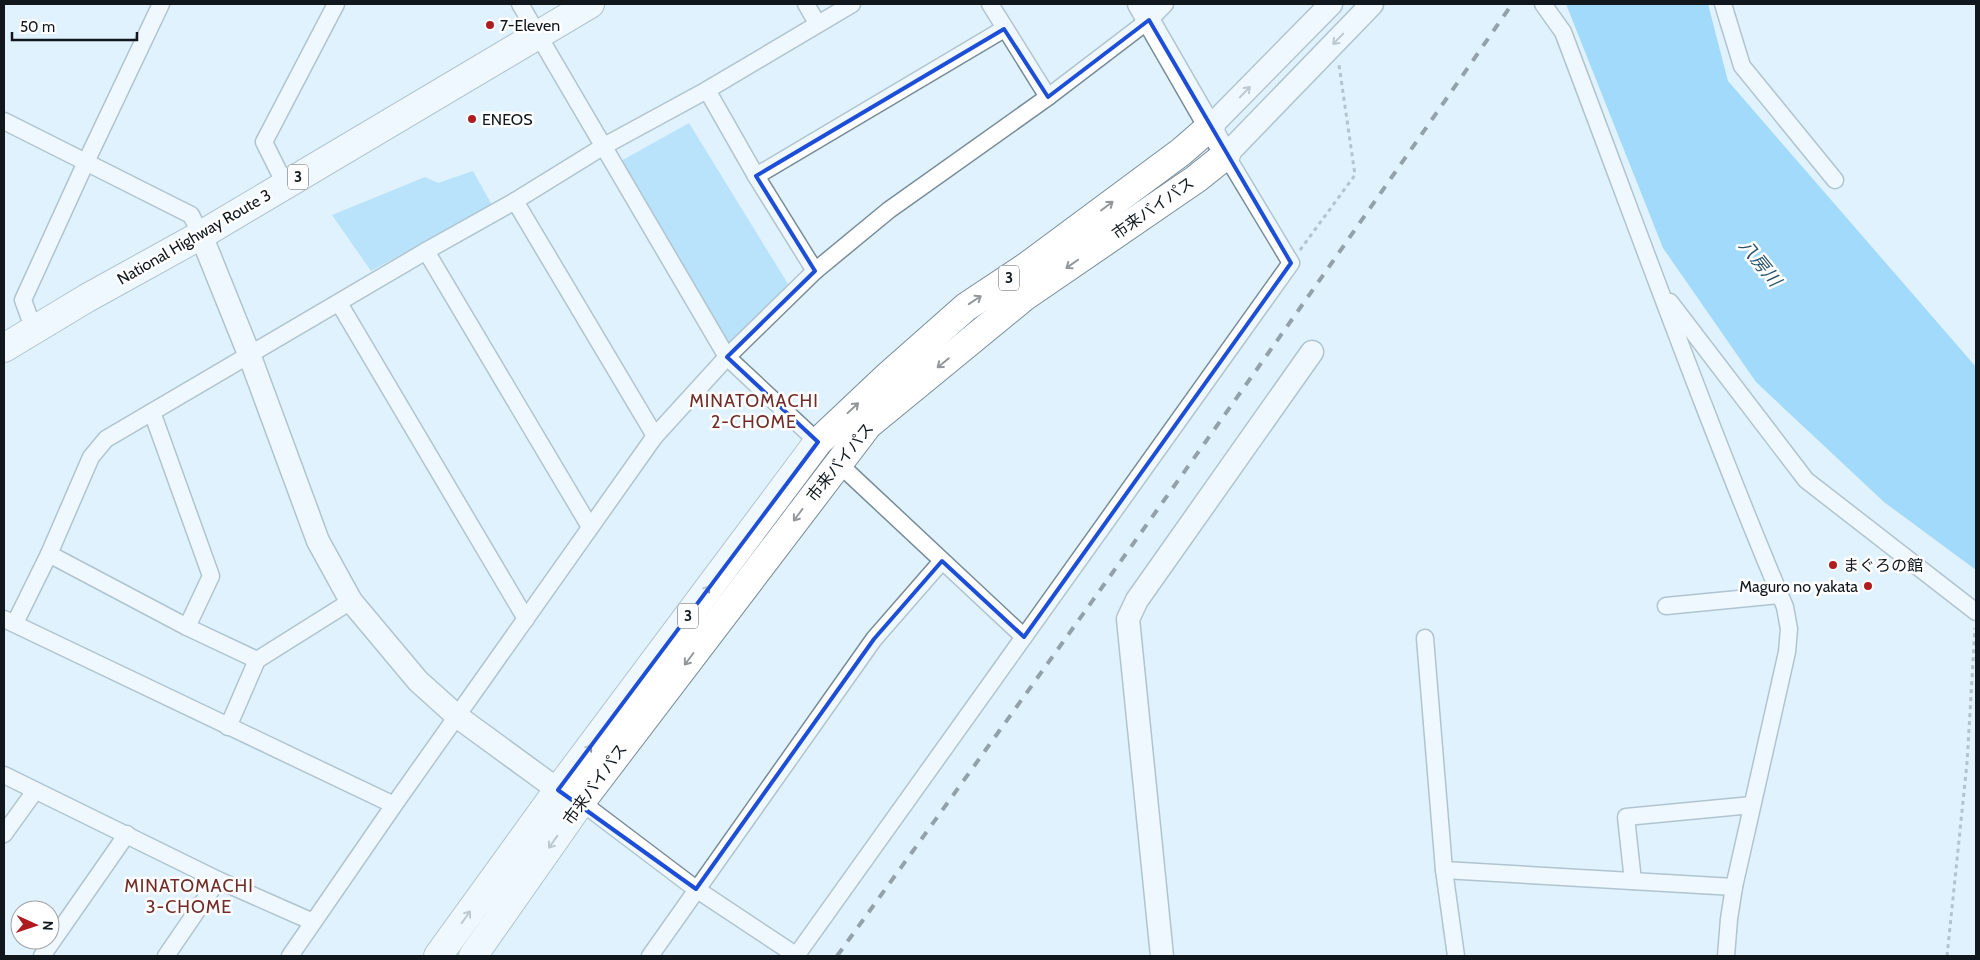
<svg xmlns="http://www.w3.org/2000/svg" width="1980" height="960" font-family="Cabin,'Noto Sans JP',sans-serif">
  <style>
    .green { fill: #8acff9 }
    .water { fill: #55bcf5 }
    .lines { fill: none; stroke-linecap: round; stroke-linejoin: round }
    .street-casing { stroke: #778c9a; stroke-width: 19 }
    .secondary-casing { stroke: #778c9a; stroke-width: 25 }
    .highway-casing { stroke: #778c9a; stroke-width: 30 }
    .path { stroke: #7e8b94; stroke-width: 3; stroke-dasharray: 4 4; stroke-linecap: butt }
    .street { stroke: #fff; stroke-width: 16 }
    .secondary { stroke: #fff; stroke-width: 22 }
    .highway { stroke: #fff; stroke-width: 28 }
    .rail { stroke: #353f45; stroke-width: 4; stroke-dasharray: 9 9; stroke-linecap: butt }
    .oneway { stroke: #939799 }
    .marked { fill: none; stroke: #1d4ed8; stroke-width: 4; stroke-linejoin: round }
    .poi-dot { fill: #ae1c20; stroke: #fff; stroke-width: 2 }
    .labels { text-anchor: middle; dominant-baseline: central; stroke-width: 5; stroke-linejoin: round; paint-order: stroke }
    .shield { fill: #fff; stroke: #585d61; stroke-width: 1 }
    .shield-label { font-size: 15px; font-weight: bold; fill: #10181d }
    .poi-label { font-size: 16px; fill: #10181d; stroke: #fff; text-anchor: start }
    .street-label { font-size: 16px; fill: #10181d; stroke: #fff }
    .water-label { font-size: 18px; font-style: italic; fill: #29536b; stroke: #fff }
    .neighbourhood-label { font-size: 18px; letter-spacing: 1px; fill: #722c27; stroke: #fff }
  </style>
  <rect width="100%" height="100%" fill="#e0f2fe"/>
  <g class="green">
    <path d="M689 123 788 284 728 349 619 162Z"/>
    <path d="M473 171 492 205 371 271 332 215 425 177 438 183Z"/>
  </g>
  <path class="water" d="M1566 4H1708L1728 81 1976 367V570L1884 502 1756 382 1663 248Z"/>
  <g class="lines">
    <g class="street-casing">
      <g id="street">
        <path d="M520 4 727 357 818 442"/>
        <path d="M806 4 817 23"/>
        <path d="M990 4 1048 97"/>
        <path d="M1543 4 1563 32C1636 224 1705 418 1785 607L1789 629 1787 652 1734 887 1729 919 1726 956"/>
        <path d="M1723 4 1742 66 1835 180"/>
        <path d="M707 90 756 176 815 271"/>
        <path d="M4 121 191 215 201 235"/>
        <path d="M756 176 1004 29"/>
        <path d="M285 184 264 142 336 4"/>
        <path d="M515 201 655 436"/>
        <path d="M426 251 590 527"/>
        <path d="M1670 302 1806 480 1976 612"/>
        <path d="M339 303 526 619"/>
        <path d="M34 330 23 300 86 162 161 4"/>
        <path d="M152 412 211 576 187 627"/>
        <path d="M838 463 1024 637"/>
        <path d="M49 554 187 627 257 660"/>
        <path d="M1666 606 1780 595"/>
        <path d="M4 619 394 805"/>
        <path d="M15 623 49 554 91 457 106 439 426 251 515 201 604 146 707 90 852 4"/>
        <path d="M1425 638 1444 870 1456 956"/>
        <path d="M228 727 257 660 351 601"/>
        <path d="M4 775 218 880 313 922"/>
        <path d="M581 802 696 889 797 956"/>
        <path d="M4 834 35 791"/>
        <path d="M1444 870 1734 887"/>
        <path d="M1633 881 1626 817 1752 805"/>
        <path d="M42 956 127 834"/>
        <path d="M166 956 218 880"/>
        <path d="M290 956 394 805 655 436 727 357 815 271 889 210 1048 97 1149 20 1165 4"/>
        <path d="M650 956 874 639 942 561"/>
        <path d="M796 956 1291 263 1226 155"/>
      </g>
    </g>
    <g class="secondary-casing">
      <g id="secondary">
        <path d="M1139 4 1226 155 1372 4"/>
        <path d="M1211 126 1331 4"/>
        <path d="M201 235 249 354 318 541 351 601 418 681 458 717 558 790 572 797"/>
        <path d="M1162 956 1128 619 1137 600 1312 352"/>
      </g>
    </g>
    <g class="highway-casing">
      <g id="highway">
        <path d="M4 348 87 298 201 235 590 4"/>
        <path d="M438 956 558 790 818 442 889 375 966 307 1026 267 1181 152 1211 126"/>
        <path d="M473 956 581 802 868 425 1024 297 1196 179 1226 155"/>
      </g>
    </g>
    <g class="path">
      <path d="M1300 250 1355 175 1339 65"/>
      <path d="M1947 956 1967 763 1975 628"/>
    </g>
    <use href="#street" class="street"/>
    <use href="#secondary" class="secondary"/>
    <use href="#highway" class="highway"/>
    <path class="rail" d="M837 956C1065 641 1291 324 1512 4"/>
  </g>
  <defs><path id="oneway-shaft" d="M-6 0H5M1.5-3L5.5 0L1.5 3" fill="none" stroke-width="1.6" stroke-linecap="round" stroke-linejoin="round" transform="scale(1.25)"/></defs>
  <g class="oneway">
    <use href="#oneway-shaft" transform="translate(1338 39) rotate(134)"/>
    <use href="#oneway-shaft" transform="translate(1245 92) rotate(-46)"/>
    <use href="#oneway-shaft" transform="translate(1107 206) rotate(-37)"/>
    <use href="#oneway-shaft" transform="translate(1072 264) rotate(145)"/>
    <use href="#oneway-shaft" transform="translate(975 300) rotate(-34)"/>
    <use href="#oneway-shaft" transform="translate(943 363) rotate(141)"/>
    <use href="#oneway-shaft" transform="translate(853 408) rotate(-43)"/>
    <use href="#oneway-shaft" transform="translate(798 515) rotate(127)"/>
    <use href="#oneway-shaft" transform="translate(705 592) rotate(-53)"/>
    <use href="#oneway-shaft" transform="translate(689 659) rotate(127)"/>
    <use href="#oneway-shaft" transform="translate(587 751) rotate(-53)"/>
    <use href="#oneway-shaft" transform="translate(553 842) rotate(125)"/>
    <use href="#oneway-shaft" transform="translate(466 917) rotate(-54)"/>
  </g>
  <path d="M0 0H1980V960H0ZM1149 20 1291 263 1024 637 942 561 874 639 696 889 558 790 818 442 727 357 815 271 756 176 1004 29 1048 97Z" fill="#e0f2fe" fill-opacity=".55" fill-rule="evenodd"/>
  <path class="marked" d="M1149 20 1291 263 1024 637 942 561 874 639 696 889 558 790 818 442 727 357 815 271 756 176 1004 29 1048 97Z"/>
  <g class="poi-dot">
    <circle cx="490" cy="25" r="5"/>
    <circle cx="472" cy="119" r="5"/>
    <circle cx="1833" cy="565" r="5"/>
    <circle cx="1868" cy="586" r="5"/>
  </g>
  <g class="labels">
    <g class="shield">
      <rect x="288" y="164.5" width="20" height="25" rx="4"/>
      <rect x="999" y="265.5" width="20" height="25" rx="4"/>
      <rect x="678" y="603.5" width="20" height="25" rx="4"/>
    </g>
    <g class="shield-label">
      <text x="298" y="177">3</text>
      <text x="1009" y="278">3</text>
      <text x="688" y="616">3</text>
    </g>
    <g class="poi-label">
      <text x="500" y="25">7-Eleven</text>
      <text x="482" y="119">ENEOS</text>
      <text x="1843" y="565">まぐろの館</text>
      <text x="1858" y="586" text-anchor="end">Maguro no yakata</text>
    </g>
    <g class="street-label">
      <text transform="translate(1153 208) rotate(-35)">市来バイパス</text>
      <text transform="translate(194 237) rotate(-30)">National Highway Route 3</text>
      <text transform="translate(840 462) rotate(-51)">市来バイパス</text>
      <text transform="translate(595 784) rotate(-54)">市来バイパス</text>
    </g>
    <g class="water-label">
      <text transform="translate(1760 263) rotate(51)">八房川</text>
    </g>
    <g class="neighbourhood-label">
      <text x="754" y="401">MINATOMACHI<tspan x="754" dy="21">2-CHOME</tspan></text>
      <text x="189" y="886">MINATOMACHI<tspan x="189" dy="21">3-CHOME</tspan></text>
    </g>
  </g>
  <rect width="1980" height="960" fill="none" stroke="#10181d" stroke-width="10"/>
  <g transform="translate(35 925) rotate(93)"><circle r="24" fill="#ffffff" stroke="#9fa3a5"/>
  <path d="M0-4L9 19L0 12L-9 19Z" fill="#ae1c20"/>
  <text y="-8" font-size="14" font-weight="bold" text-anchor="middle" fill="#10181d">N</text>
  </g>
  <path d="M12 32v8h125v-8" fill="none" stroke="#10181d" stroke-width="2.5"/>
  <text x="20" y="32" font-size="15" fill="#10181d" stroke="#ffffff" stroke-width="4" paint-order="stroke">50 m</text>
</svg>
